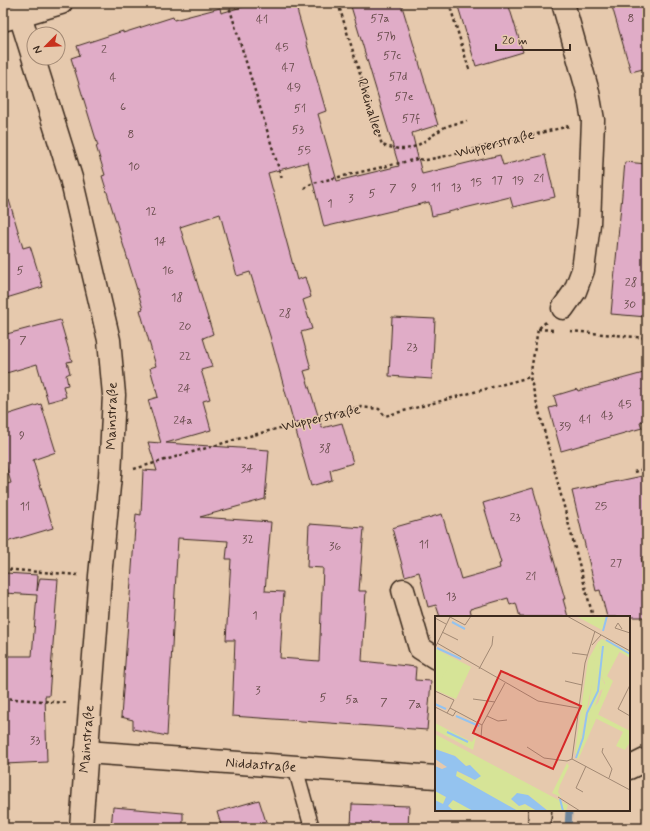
<svg xmlns="http://www.w3.org/2000/svg" width="650" height="831" font-family="Mynerve,sans-serif">
  <style>
    .lines { fill: none; stroke-linecap: round; stroke-linejoin: round }
    .stream { stroke: #70869b; stroke-width: 7 }
    .building { fill: #e0acc7; stroke: #3b2a1e }
    .service-casing { stroke: #3b2a1e; stroke-width: 17 }
    .minor-casing { stroke: #3b2a1e; stroke-width: 25 }
    .path { stroke: #3b2a1e; stroke-width: 2.5; stroke-dasharray: 3 3; stroke-linecap: butt }
    .service { stroke: #e6c9ad; stroke-width: 14 }
    .minor { stroke: #e6c9ad; stroke-width: 22 }
    .labels { text-anchor: middle; dominant-baseline: central; stroke-width: 3; stroke-linejoin: round; paint-order: stroke }
    .number-label { font-size: 12px; fill: #644a48 }
    .street-label { font-size: 14px; fill: #3b2a1e; stroke: #e6c9ad }
    .inset-river { fill: none; stroke: #94c3ef; stroke-width: 2 }
    .inset-road { fill: none; stroke: #a28974; stroke-width: 1 }
    .view { fill: #d62828; fill-opacity: 0.15; stroke: #d62828; stroke-width: 2 }
    .inset-edge { fill: none; stroke: #3b2a1e; stroke-width: 2 }
  </style>
  <rect width="100%" height="100%" fill="#e6c9ad"/>
  <filter id="ink" filterUnits="userSpaceOnUse"><feTurbulence type="fractalNoise" baseFrequency=".025" numOctaves="2"/><feDisplacementMap in="SourceGraphic" scale="8" xChannelSelector="R" yChannelSelector="G"/><feConvolveMatrix kernelMatrix="1 2 1 2 8 2 1 2 1" color-interpolation-filters="sRGB"/></filter>
  <g filter="url(#ink)">
    <g class="lines">
      <path class="stream" d="M568 828 569 811"/>
    </g>
    <g class="building">
      <path d="M256 3H295L326 111 318 114 337 181 399 166 350 3H401L438 125 412 133 422 174 500 155 503 165 545 155 555 197 513 207 510 197 432 216 429 202 324 227 308 162 268 173 297 280 305 277 311 297 303 300 312 329 301 332 311 369 304 371 322 428 342 423 353 463 330 470 332 480 311 486 270 336 250 272 237 276 220 214 180 227 213 334 203 338 212 367 201 370 210 399 203 401 211 430 166 443 269 450 265 499 200 517 271 522 265 591 284 592 280 658 319 661 323 568 307 567 309 524 364 528 359 591H366L362 661 416 667 415 680 431 681 427 730 232 716 235 640H226L231 559H226L228 541 178 538 167 736 133 729V720L121 717 136 514 141 515 143 470 157 471 148 442 161 443 148 400 158 397 150 368 156 366 140 310 143 309 102 176 105 175 96 146H98L71 58 80 55 77 46 123 31V33L173 17 174 20 220 8 221 13Z"/>
      <path d="M457 3H508L523 52 476 66Z"/>
      <path d="M611 3H647V68L631 72Z"/>
      <path d="M625 162 647 164V317L611 314Z"/>
      <path d="M9 200 23 248 30 246 43 287 3 299V201Z"/>
      <path d="M392 317 435 319 432 379 389 376Z"/>
      <path d="M60 320 72 361 67 362 70 373 66 375 68 385 63 386 66 397 48 402 37 364 3 374V335Z"/>
      <path d="M647 372V420L640 422 642 428 561 451 549 408 557 406 554 396 577 389 578 391Z"/>
      <path d="M41 404 56 452 33 460 53 528 3 543V485L11 483 3 456V416Z"/>
      <path d="M647 475V557L641 558 647 580V617H607L600 590 596 591 572 491Z"/>
      <path d="M533 488 565 599H563L568 617H520L516 603 510 605 508 598 470 609 472 617H440L436 605 428 607 419 572 405 576 392 528 442 514 461 579 500 568 499 564 501 563 483 503Z"/>
      <path d="M5 573 38 575 37 591 40 578 58 579 49 696H45L47 762 5 764V758H3V656H32L37 595 4 593Z"/>
      <path d="M259 800 268 828H222L217 812Z"/>
      <path d="M352 804 409 806 408 828H351Z"/>
      <path d="M113 807 183 813V828H111Z"/>
    </g>
    <g class="lines">
      <g class="service-casing">
        <path id="service" d="M295 767 312 828"/>
      </g>
      <g class="minor-casing">
        <g id="minor">
          <path d="M563 3 588 92 593 120 589 224 583 270 575 291 563 308"/>
          <path d="M20 15 71 178 109 340 114 395 110 476 100 576 81 828"/>
          <path d="M3 20 61 3"/>
          <path d="M403 590 420 648 436 658"/>
          <path d="M86 752 436 777"/>
          <path d="M629 768 647 759"/>
          <path d="M539 828 540 810"/>
        </g>
      </g>
      <g class="path">
        <path d="M228 3 282 179"/>
        <path d="M338 3 382 145C415 156 420 142 445 127 452 124 460 123 467 121"/>
        <path d="M449 3 469 69"/>
        <path d="M304 188 313 183 417 159 426 160 451 155 569 126"/>
        <path d="M546 322 538 329 530 377 593 617"/>
        <path d="M538 329 553 330"/>
        <path d="M570 331 647 338"/>
        <path d="M134 469 234 440 360 407 379 409 385 416 530 377"/>
        <path d="M634 472 647 468"/>
        <path d="M3 569 78 575"/>
        <path d="M3 698 68 703"/>
      </g>
      <use href="#service" class="service"/>
      <use href="#minor" class="minor"/>
    </g>
  </g>
  <g class="labels">
    <g class="number-label">
      <text x="380" y="19">57a</text>
      <text x="631" y="19">8</text>
      <text x="262" y="20">41</text>
      <text x="386" y="37">57b</text>
      <text x="282" y="48">45</text>
      <text x="104" y="50">2</text>
      <text x="392" y="56">57c</text>
      <text x="288" y="68">47</text>
      <text x="398" y="77">57d</text>
      <text x="113" y="78">4</text>
      <text x="294" y="88">49</text>
      <text x="404" y="97">57e</text>
      <text x="123" y="107">6</text>
      <text x="300" y="109">51</text>
      <text x="411" y="119">57f</text>
      <text x="298" y="130">53</text>
      <text x="131" y="135">8</text>
      <text x="304" y="151">55</text>
      <text x="134" y="167">10</text>
      <text x="539" y="179">21</text>
      <text x="497" y="181">17</text>
      <text x="518" y="181">19</text>
      <text x="476" y="183">15</text>
      <text x="414" y="188">9</text>
      <text x="436" y="188">11</text>
      <text x="456" y="188">13</text>
      <text x="393" y="189">7</text>
      <text x="372" y="194">5</text>
      <text x="351" y="199">3</text>
      <text x="330" y="204">1</text>
      <text x="151" y="212">12</text>
      <text x="160" y="242">14</text>
      <text x="20" y="271">5</text>
      <text x="168" y="271">16</text>
      <text x="631" y="283">28</text>
      <text x="177" y="298">18</text>
      <text x="630" y="305">30</text>
      <text x="285" y="314">28</text>
      <text x="185" y="327">20</text>
      <text x="23" y="341">7</text>
      <text x="412" y="348">23</text>
      <text x="185" y="357">22</text>
      <text x="184" y="389">24</text>
      <text x="625" y="405">45</text>
      <text x="607" y="416">43</text>
      <text x="585" y="420">41</text>
      <text x="183" y="421">24a</text>
      <text x="565" y="427">39</text>
      <text x="22" y="436">9</text>
      <text x="325" y="449">38</text>
      <text x="247" y="469">34</text>
      <text x="25" y="507">11</text>
      <text x="601" y="507">25</text>
      <text x="515" y="518">23</text>
      <text x="248" y="540">32</text>
      <text x="424" y="545">11</text>
      <text x="335" y="547">36</text>
      <text x="616" y="564">27</text>
      <text x="531" y="577">21</text>
      <text x="451" y="597">13</text>
      <text x="255" y="616">1</text>
      <text x="258" y="691">3</text>
      <text x="323" y="698">5</text>
      <text x="352" y="700">5a</text>
      <text x="384" y="703">7</text>
      <text x="415" y="705">7a</text>
      <text x="35" y="741">33</text>
    </g>
    <g class="street-label">
      <text transform="translate(370 107) rotate(73)">Rheinallee</text>
      <text transform="translate(495 144) rotate(-14)">Wupperstraße</text>
      <text transform="translate(112 416) rotate(-89)">Mainstraße</text>
      <text transform="translate(321 418) rotate(-13)">Wupperstraße</text>
      <text transform="translate(87 739) rotate(-86)">Mainstraße</text>
      <text transform="translate(261 765) rotate(4)">Niddastraße</text>
    </g>
  </g>
  <g transform="translate(435 616)">
    <rect width="195" height="195" fill="#e6c9ad"/>
    <path d="M141 0H171L167 14ZM167 23 195 36V42L185 36Z" fill="#d6e497"/>
    <path d="M167 23 185 35 172 60 178 65 143 144 140 136 153 44 163 26ZM165 30 169 51 166 60 170 67 163 87 152 97 155 104 152 114 144 130ZM0 118 133 189 131 195H113L93 179 76 183 84 190 90 188 102 195H83L29 166 21 160V155L40 164V156L35 149 31 150 20 140 0 133ZM132 147 134 150 125 169 123 176 126 181 117 177ZM0 175 11 181 8 188 0 184ZM18 184 33 191 38 195 16 194 13 188Z" fill="#d6e497" fill-rule="evenodd"/>
    <path d="M168 29 178 33 166 60 171 71 165 75 159 93 152 97 155 104 150 125 144 131 154 88 161 36Z" fill="#d6e497"/>
    <path d="M1 33 36 51 21 83 0 74ZM162 98 195 115V126L190 134 181 130 188 116 160 102ZM0 107 37 126 40 121H41L38 134 0 114Z" fill="#d6e497"/>
    <path d="M1 39 15 46 4 69 0 67Z" fill="#d6e497"/>
    <path d="M0 133 20 140 31 150 35 149 46 160 40 164 22 155 21 160 83 195H38L18 184 13 190 19 195H0V184L8 188 11 181 0 175V150L7 153 12 151 0 143ZM82 177 93 179 113 195H102L90 188 84 190 76 183Z" fill="#94c3ef"/>
    <path class="inset-river" d="M17 6 30 13M168 15 172 0M171 24 195 38M2 32 26 43M0 88 11 93M21 100 44 110M12 116 33 126M141 142 148 122 152 97 163 75 168 30M125 183 128 195"/>
    <path class="inset-road" d="M132 0 195 35M15 1 30 9 36 0M0 2 11 8M187 13 183 7 180 12 195 17M7 16 23 24M2 27 103 85 143 92M157 29 166 19M0 32 15 1 13 0M137 37 152 39M44 53 57 29 58 20M130 65 147 69M195 69 183 93 195 100M0 75 19 84 15 92M38 83 60 86M0 91 12 97 15 92 47 109M12 97 18 100 21 95M52 100 63 105 72 104M46 121 47 109 70 67M92 131 109 142 132 145 137 143M168 132 167 136 177 153 174 162M137 143 150 47 160 15M137 143 195 174M148 176 141 172 151 150M123 181 145 195"/>
    <path class="view" d="M66 55 146 90 118 153 38 117Z"/>
    <rect width="195" height="195" class="inset-edge"/>
  </g>
  <rect width="650" height="831" fill="none" stroke="#e6c9ad" stroke-width="16"/>
  <rect x="8" y="8" width="634" height="815" fill="none" stroke="#3b2a1e" stroke-width="1.5" filter="url(#ink)"/>
  <g transform="translate(46 46) rotate(246)"><circle r="19" fill="#e6c9ad" stroke="#a28974"/>
  <path d="M0-3L7 15L0 10L-7 15Z" fill="#c8321e"/>
  <text y="-6" font-size="11" font-weight="bold" text-anchor="middle" fill="#3b2a1e">N</text>
  </g>
  <path d="M496 44v6h74v-6" fill="none" stroke="#3b2a1e" stroke-width="2"/>
  <text x="502" y="44" font-size="12" fill="#3b2a1e" stroke="#e6c9ad" stroke-width="3" paint-order="stroke">20 m</text>
</svg>
